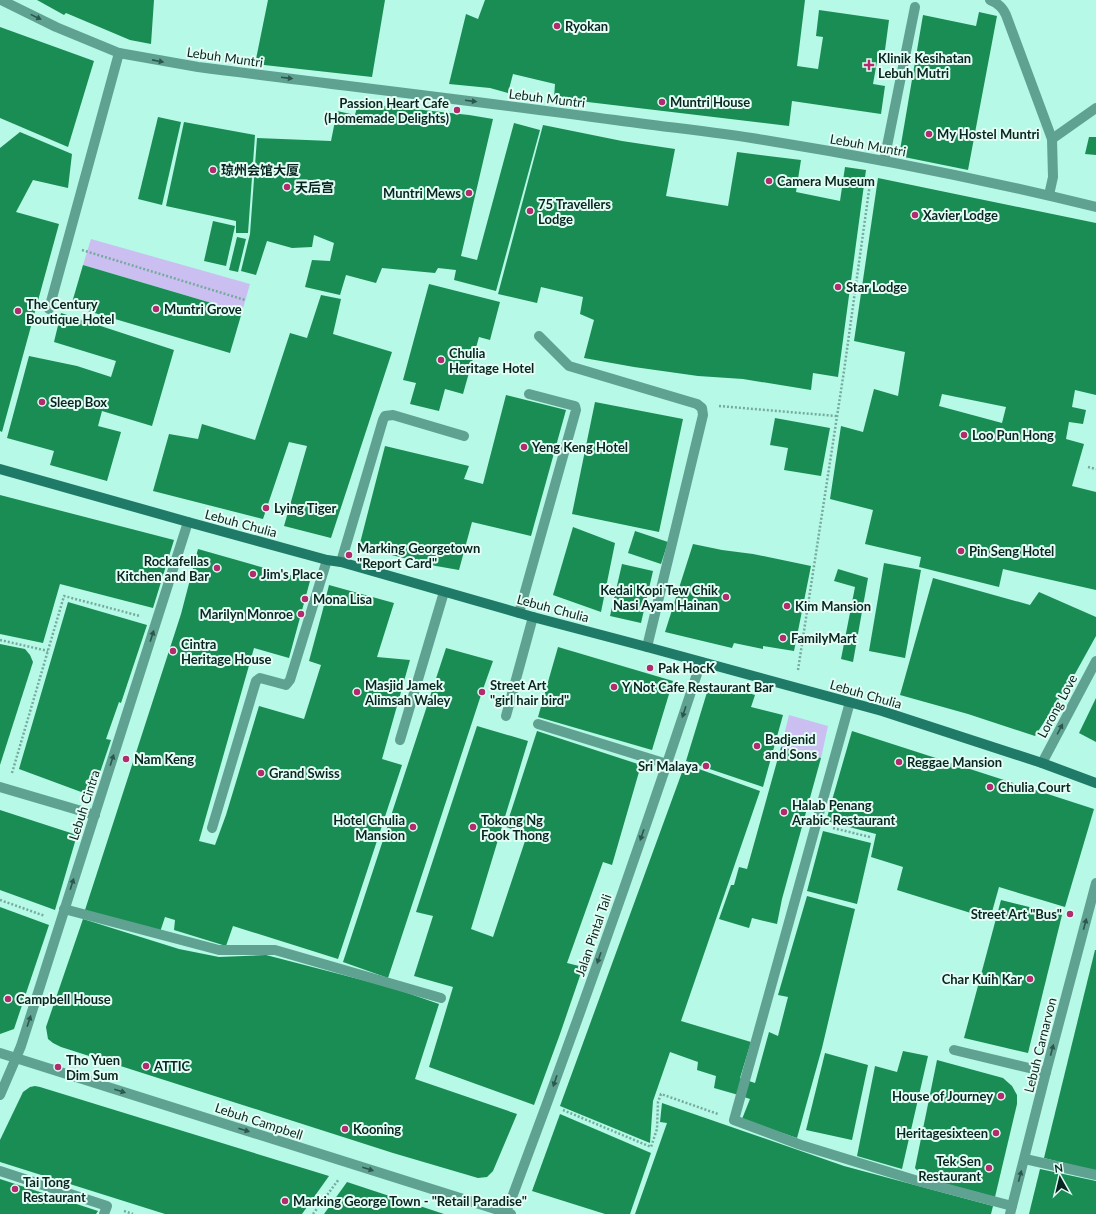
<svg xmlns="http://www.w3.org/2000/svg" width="1096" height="1214" font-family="Lato,'Noto Sans SC',sans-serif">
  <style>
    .green { fill: #cbbff2 }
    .building { fill: #1a8d54; fill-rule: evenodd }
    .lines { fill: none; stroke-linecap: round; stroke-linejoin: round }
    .path { stroke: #75aa9c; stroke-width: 2.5; stroke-dasharray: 2 2; stroke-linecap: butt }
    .service { stroke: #60a291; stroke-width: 10 }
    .minor { stroke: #60a291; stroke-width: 10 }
    .tertiary { stroke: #60a291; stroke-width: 10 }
    .secondary { stroke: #1f7b68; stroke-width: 10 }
    .oneway { fill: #2c574d }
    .poi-dot { fill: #b22b6d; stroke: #e3fdf5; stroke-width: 1.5 }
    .labels { text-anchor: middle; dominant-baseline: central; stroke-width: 4; stroke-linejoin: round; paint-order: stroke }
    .poi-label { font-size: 13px; font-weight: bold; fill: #09251f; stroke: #e3fdf5; text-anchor: start }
    .street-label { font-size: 13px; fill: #09251f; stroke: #e3fdf5 }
  </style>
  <rect width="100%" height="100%" fill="#b6f9e7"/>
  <g class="green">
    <path d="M91 239 250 284 242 312 83 265Z"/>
    <path d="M789 715 828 726 821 758 781 747Z"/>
  </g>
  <g class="building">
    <path d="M37 0H154L151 44 130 40 66 13 64 15Z"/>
    <path d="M268 0H385L372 77 255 64Z"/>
    <path d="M485 0H805L797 66 818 69 823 37 816 36 819 10 889 20 885 50H879L873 84 885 86 881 114 792 101 789 126 554 98 555 84 513 74 508 93 490 88 449 84 466 14 478 19Z"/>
    <path d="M979 12 997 16 968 170 899 156 923 15 976 26Z"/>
    <path d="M0 27 94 61 68 147 0 118Z"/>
    <path d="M358 103 469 115 493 119 461 256 477 260 514 123 540 130 496 291 454 280 456 270 438 268 435 273 382 268 376 283 346 275 340 295 305 287 312 260 330 261 334 243 314 235 312 247 292 248 267 241 256 275 241 271 250 234 257 138 331 141 337 111 355 115Z"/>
    <path d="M158 117 181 122 162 205 138 199Z"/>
    <path d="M184 122 255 135 248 233H236V221L166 206Z"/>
    <path d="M543 125 622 141 675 149 666 196 728 206 737 152 801 160 796 192 840 201 845 167 866 170 838 377 813 373 811 390 743 379 698 376 634 367 584 358 594 320 580 314 583 297 541 287 537 303 498 294Z"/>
    <path d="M20 132 72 154 68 188 33 180 16 212 59 224 2 432 0 431V148Z"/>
    <path d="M1089 137H1096V155L1085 154Z"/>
    <path d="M878 178 1096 223V395L1075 390 1072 407 1086 410 1083 424 1069 422 1066 439 1084 444 1072 486 1096 492V590L1003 569 999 587 919 567 921 557 865 544 873 510 830 499 841 426 863 432 874 389 898 396 905 352 854 341ZM942 394 1006 407 1002 423 939 406Z"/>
    <path d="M213 221 235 226 226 266 204 261Z"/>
    <path d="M237 237 246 239 238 272 229 270Z"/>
    <path d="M83 265 242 312 230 353 71 306Z"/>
    <path d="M429 284 500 302 490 340 479 337 463 394 445 389 439 411 410 404 416 383 403 380Z"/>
    <path d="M321 295 341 299 333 334 392 352 331 538 284 526 307 446 289 442 263 519 153 491 169 434 198 439 202 424 255 440 290 333 307 338Z"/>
    <path d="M61 313 174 350 152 426 102 411 98 426 121 432 107 481 50 465 54 451 7 438 29 356 77 366 111 377 116 361 54 342Z"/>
    <path d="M506 395 566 410 531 536 472 522 459 570 436 566 359 547 385 446 469 466 464 479 483 484Z"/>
    <path d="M595 402 683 419 659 532 572 514Z"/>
    <path d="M775 418 830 428 821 476 784 470 788 448 770 445Z"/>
    <path d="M0 495 174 540 153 608 60 584 43 643 0 634Z"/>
    <path d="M573 527 615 543 601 612 553 595Z"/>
    <path d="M635 531 668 542 661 564 628 553Z"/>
    <path d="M693 544 722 550 753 554 811 566 794 651 763 646V649L734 643 732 648 665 632Z"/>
    <path d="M198 549 310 581 289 658 254 648 199 841 215 845 226 815 259 706 304 719 321 665 309 661 322 613 329 585 394 603 377 657 410 660 382 759 402 765 338 959 233 926 226 946 174 930 175 920 165 917 160 932 85 910 181 614Z"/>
    <path d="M884 563 921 570 905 658 869 651Z"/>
    <path d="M622 564 653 571 641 623 610 616Z"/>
    <path d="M838 569 868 578 853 662 841 659 855 587 834 581Z"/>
    <path d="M933 578 1030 605 1039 592 1096 617V636L1071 681 1035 736 968 714 900 695Z"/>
    <path d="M68 602 147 625 121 703 119 702 106 739 111 740 92 796 19 769Z"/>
    <path d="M0 644 25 649 30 655 33 662 0 765Z"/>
    <path d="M558 647 673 681 652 750 538 717Z"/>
    <path d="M446 648 493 661 482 692 388 978 343 962Z"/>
    <path d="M716 684H720L755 695 751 707 783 715 763 787 686 761 708 689Z"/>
    <path d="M1096 698V742L1079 733Z"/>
    <path d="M477 726 528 741 471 929 493 937 527 835 506 827 537 731 641 765 612 865 603 862 567 963 583 967 560 1034 534 1105 429 1067 453 987 414 976 433 916 416 912Z"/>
    <path d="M852 731 1094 809 1065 907 999 887 990 919 897 890 903 867 871 857 876 834 826 821Z"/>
    <path d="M781 747 821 758 782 899 777 924 752 918 749 928 719 919 731 885H734L739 867 747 869Z"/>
    <path d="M685 764 760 791 681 1021 751 1042 740 1078 755 1083 769 1032 778 1036 788 997 778 995 807 896 855 909 822 1048 797 1138 742 1119 750 1099 735 1094 714 1088 716 1076 697 1070 698 1062 670 1052 653 1101 650 1143 560 1106Z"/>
    <path d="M0 810 77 835 55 910 0 890Z"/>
    <path d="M823 831 871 843 857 904 807 891Z"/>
    <path d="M1001 900 1062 915 1028 1053 964 1038Z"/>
    <path d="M0 907 49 925 14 1029 0 1034Z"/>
    <path d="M83 919 179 949 219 957 266 955 393 988 439 1004 415 1079 517 1114 493 1171 487 1177 478 1178 393 1153 61 1047 53 1043 48 1039 46 1027Z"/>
    <path d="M1095 950H1096V1171L1044 1158Z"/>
    <path d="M903 1051 928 1056 902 1169 857 1156 875 1066 897 1072Z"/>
    <path d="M825 1053 868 1065 852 1140 806 1130Z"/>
    <path d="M937 1060 1003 1078 1012 1086 1017 1095V1104L995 1197 924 1178 915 1168Z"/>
    <path d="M35 1086 40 1087 329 1176 302 1214H165L0 1162V1140L23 1092 30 1087Z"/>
    <path d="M662 1103 844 1166 993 1206 991 1214H635L667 1123 660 1122Z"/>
    <path d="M560 1114 651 1153 630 1214H605L532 1191Z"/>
    <path d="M1040 1169 1096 1181V1214H1029Z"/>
    <path d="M0 1179 98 1211 96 1214H0Z"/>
    <path d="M347 1182 444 1214H324Z"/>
  </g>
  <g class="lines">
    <g class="path">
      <path d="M82 250 245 300"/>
      <path d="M719 406 836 416"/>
      <path d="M1088 467 1096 469"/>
      <path d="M0 640 48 651"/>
      <path d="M798 670 844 371 871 176"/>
      <path d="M12 773 64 596 140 616"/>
      <path d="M833 828 870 837"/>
      <path d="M0 900 45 916"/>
      <path d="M563 1110 651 1147 657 1129 658 1102 661 1094 718 1114"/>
      <path d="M124 1211 133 1214"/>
      <path d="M313 1214 339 1179"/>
    </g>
    <g class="service">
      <path d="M990 0C998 3 1003 8 1006 15L1052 139 1053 177 1049 195"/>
      <path d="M1052 139 1096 108"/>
      <path d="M884 161 915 7"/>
      <path d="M49 309 119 53"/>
      <path d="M539 336 569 366 697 404 702 408 703 415 647 647"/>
      <path d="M341 562 383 420 385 416 393 415 464 436"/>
      <path d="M519 613 576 410 575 406 571 405 529 394"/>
      <path d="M850 702 734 1120 801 1145 918 1181 1012 1206"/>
      <path d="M506 716 533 617"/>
      <path d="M538 724 667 764"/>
      <path d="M400 740 444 592"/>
      <path d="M212 828 256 681 260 678 286 685 290 680 327 560"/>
      <path d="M64 909 219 950H275L441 998"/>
      <path d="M954 1050 1046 1072"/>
      <path d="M1025 1159 1096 1175"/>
      <path d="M0 1171 107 1206 104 1214"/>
    </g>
    <g class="minor">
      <path d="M1 0 56 27 119 53 198 67C337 85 476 101 615 120 665 127 715 132 764 140 876 158 986 180 1096 207"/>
      <path d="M1042 763 1096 661"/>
      <path d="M0 787 95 815"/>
      <path d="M0 1095 16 1058 21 1046 188 522"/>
      <path d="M505 1214 511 1200C578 1022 641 843 701 662"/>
      <path d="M1010 1214 1046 1072 1096 883"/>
    </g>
    <path class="tertiary" d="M0 1053 511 1214"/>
    <path class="secondary" d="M0 469 188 522 327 560 341 562 533 617 647 647 882 711 1042 763 1096 783"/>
  </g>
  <defs><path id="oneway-solid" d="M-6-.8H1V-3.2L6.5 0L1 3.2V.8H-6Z"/></defs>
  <g class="oneway">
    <use href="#oneway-solid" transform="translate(36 17) rotate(26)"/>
    <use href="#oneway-solid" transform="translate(158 61) rotate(11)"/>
    <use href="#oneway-solid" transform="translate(287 78) rotate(7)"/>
    <use href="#oneway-solid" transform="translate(471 101) rotate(7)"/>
    <use href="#oneway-solid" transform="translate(152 636) rotate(-72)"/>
    <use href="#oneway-solid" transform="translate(684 712) rotate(108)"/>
    <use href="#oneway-solid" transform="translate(1060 729) rotate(-62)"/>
    <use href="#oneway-solid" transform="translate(112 760) rotate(-72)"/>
    <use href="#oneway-solid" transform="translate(642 835) rotate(109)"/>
    <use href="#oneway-solid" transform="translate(72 884) rotate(-72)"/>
    <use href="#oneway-solid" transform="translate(1085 924) rotate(-75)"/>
    <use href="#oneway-solid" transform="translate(599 958) rotate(109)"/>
    <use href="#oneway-solid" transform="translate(29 1021) rotate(-72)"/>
    <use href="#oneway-solid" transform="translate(1052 1050) rotate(-75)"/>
    <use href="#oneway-solid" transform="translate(555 1081) rotate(109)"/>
    <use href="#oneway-solid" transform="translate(120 1091) rotate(18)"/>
    <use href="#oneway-solid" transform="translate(244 1130) rotate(18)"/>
    <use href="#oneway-solid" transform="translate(368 1169) rotate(17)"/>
    <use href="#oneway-solid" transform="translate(1020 1176) rotate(-75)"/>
  </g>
  <g class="poi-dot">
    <circle cx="557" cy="26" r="4"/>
    <path d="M867 59h4v4h4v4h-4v4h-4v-4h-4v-4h4z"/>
    <circle cx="662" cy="102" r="4"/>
    <circle cx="457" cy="110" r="4"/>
    <circle cx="929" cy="134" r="4"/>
    <circle cx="213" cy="170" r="4"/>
    <circle cx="769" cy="181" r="4"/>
    <circle cx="287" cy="187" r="4"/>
    <circle cx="469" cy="193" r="4"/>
    <circle cx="530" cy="211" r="4"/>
    <circle cx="915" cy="215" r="4"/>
    <circle cx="838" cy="287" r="4"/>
    <circle cx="156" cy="309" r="4"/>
    <circle cx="18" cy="311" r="4"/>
    <circle cx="441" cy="360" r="4"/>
    <circle cx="42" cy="402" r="4"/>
    <circle cx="964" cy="435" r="4"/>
    <circle cx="524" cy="447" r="4"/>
    <circle cx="266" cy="508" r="4"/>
    <circle cx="961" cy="551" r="4"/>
    <circle cx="349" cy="555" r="4"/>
    <circle cx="217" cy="568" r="4"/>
    <circle cx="253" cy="574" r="4"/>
    <circle cx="726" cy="597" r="4"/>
    <circle cx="305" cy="599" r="4"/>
    <circle cx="787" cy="606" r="4"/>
    <circle cx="301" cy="614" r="4"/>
    <circle cx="783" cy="638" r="4"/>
    <circle cx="173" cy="651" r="4"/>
    <circle cx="650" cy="668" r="4"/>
    <circle cx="614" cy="687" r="4"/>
    <circle cx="357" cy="692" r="4"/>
    <circle cx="482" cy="692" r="4"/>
    <circle cx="757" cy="746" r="4"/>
    <circle cx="126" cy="759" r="4"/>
    <circle cx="899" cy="762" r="4"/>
    <circle cx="706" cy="766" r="4"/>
    <circle cx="261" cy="773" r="4"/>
    <circle cx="990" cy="787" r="4"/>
    <circle cx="784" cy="812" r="4"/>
    <circle cx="413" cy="827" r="4"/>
    <circle cx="473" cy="827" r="4"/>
    <circle cx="1070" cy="914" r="4"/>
    <circle cx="1030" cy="979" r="4"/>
    <circle cx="8" cy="999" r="4"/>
    <circle cx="146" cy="1066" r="4"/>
    <circle cx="58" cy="1067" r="4"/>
    <circle cx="1001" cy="1096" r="4"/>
    <circle cx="345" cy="1129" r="4"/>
    <circle cx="996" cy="1133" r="4"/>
    <circle cx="989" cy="1168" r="4"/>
    <circle cx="15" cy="1189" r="4"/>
    <circle cx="285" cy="1201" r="4"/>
  </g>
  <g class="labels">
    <g class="poi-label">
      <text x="565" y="26">Ryokan</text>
      <text x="878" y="58">Klinik Kesihatan<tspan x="878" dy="15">Lebuh Mutri</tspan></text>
      <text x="670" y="102">Muntri House</text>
      <text x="449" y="103" text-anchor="end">Passion Heart Cafe<tspan x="449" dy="15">(Homemade Delights)</tspan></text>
      <text x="937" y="134">My Hostel Muntri</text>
      <text x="221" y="170">琼州会馆大厦</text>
      <text x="777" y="181">Camera Museum</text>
      <text x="295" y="187">天后宫</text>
      <text x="461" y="193" text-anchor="end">Muntri Mews</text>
      <text x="538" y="204">75 Travellers<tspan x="538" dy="15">Lodge</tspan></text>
      <text x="923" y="215">Xavier Lodge</text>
      <text x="846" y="287">Star Lodge</text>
      <text x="26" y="304">The Century<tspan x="26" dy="15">Boutique Hotel</tspan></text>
      <text x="164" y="309">Muntri Grove</text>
      <text x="449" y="353">Chulia<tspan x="449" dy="15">Heritage Hotel</tspan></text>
      <text x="50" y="402">Sleep Box</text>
      <text x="972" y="435">Loo Pun Hong</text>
      <text x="532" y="447">Yeng Keng Hotel</text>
      <text x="274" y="508">Lying Tiger</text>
      <text x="357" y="548">Marking Georgetown<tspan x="357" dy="15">"Report Card"</tspan></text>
      <text x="969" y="551">Pin Seng Hotel</text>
      <text x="209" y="561" text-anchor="end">Rockafellas<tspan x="209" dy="15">Kitchen and Bar</tspan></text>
      <text x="261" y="574">Jim's Place</text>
      <text x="718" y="590" text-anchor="end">Kedai Kopi Tew Chik<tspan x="718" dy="15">Nasi Ayam Hainan</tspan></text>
      <text x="313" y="599">Mona Lisa</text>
      <text x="795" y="606">Kim Mansion</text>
      <text x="293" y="614" text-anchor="end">Marilyn Monroe</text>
      <text x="791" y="638">FamilyMart</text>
      <text x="181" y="644">Cintra<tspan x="181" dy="15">Heritage House</tspan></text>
      <text x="658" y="668">Pak HocK</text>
      <text x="365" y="685">Masjid Jamek<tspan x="365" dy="15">Alimsah Waley</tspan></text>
      <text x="490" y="685">Street Art<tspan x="490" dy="15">"girl hair bird"</tspan></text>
      <text x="622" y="687">Y Not Cafe Restaurant Bar</text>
      <text x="765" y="739">Badjenid<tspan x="765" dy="15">and Sons</tspan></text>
      <text x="134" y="759">Nam Keng</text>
      <text x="907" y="762">Reggae Mansion</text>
      <text x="698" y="766" text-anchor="end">Sri Malaya</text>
      <text x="269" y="773">Grand Swiss</text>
      <text x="998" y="787">Chulia Court</text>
      <text x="792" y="805">Halab Penang<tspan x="792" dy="15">Arabic Restaurant</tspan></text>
      <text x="405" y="820" text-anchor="end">Hotel Chulia<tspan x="405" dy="15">Mansion</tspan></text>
      <text x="481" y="820">Tokong Ng<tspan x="481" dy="15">Fook Thong</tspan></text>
      <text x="1062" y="914" text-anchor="end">Street Art "Bus"</text>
      <text x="1022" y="979" text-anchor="end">Char Kuih Kar</text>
      <text x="16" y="999">Campbell House</text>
      <text x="66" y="1060">Tho Yuen<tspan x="66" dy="15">Dim Sum</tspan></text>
      <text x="154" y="1066">ATTIC</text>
      <text x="993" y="1096" text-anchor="end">House of Journey</text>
      <text x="353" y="1129">Kooning</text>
      <text x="988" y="1133" text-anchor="end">Heritagesixteen</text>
      <text x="981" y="1161" text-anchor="end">Tek Sen<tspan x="981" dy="15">Restaurant</tspan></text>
      <text x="23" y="1182">Tai Tong<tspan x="23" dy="15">Restaurant</tspan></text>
      <text x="293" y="1201">Marking George Town - "Retail Paradise"</text>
    </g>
    <g class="street-label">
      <text transform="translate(225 57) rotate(8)">Lebuh Muntri</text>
      <text transform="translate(547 98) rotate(7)">Lebuh Muntri</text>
      <text transform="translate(868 145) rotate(10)">Lebuh Muntri</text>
      <text transform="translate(241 523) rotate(15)">Lebuh Chulia</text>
      <text transform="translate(553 608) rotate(15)">Lebuh Chulia</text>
      <text transform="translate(866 694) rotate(16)">Lebuh Chulia</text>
      <text transform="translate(1057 706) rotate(-62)">Lorong Love</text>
      <text transform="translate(84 805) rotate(-72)">Lebuh Cintra</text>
      <text transform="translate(593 935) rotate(-71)">Jalan Pintal Tali</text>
      <text transform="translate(1040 1045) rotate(-76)">Lebuh Carnarvon</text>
      <text transform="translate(259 1121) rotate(18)">Lebuh Campbell</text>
    </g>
  </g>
  <g transform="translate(1060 1178) rotate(352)" stroke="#e3fdf5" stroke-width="3" paint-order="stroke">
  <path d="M0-3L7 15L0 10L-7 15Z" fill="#09251f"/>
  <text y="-6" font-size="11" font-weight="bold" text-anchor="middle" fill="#09251f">N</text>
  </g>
</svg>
